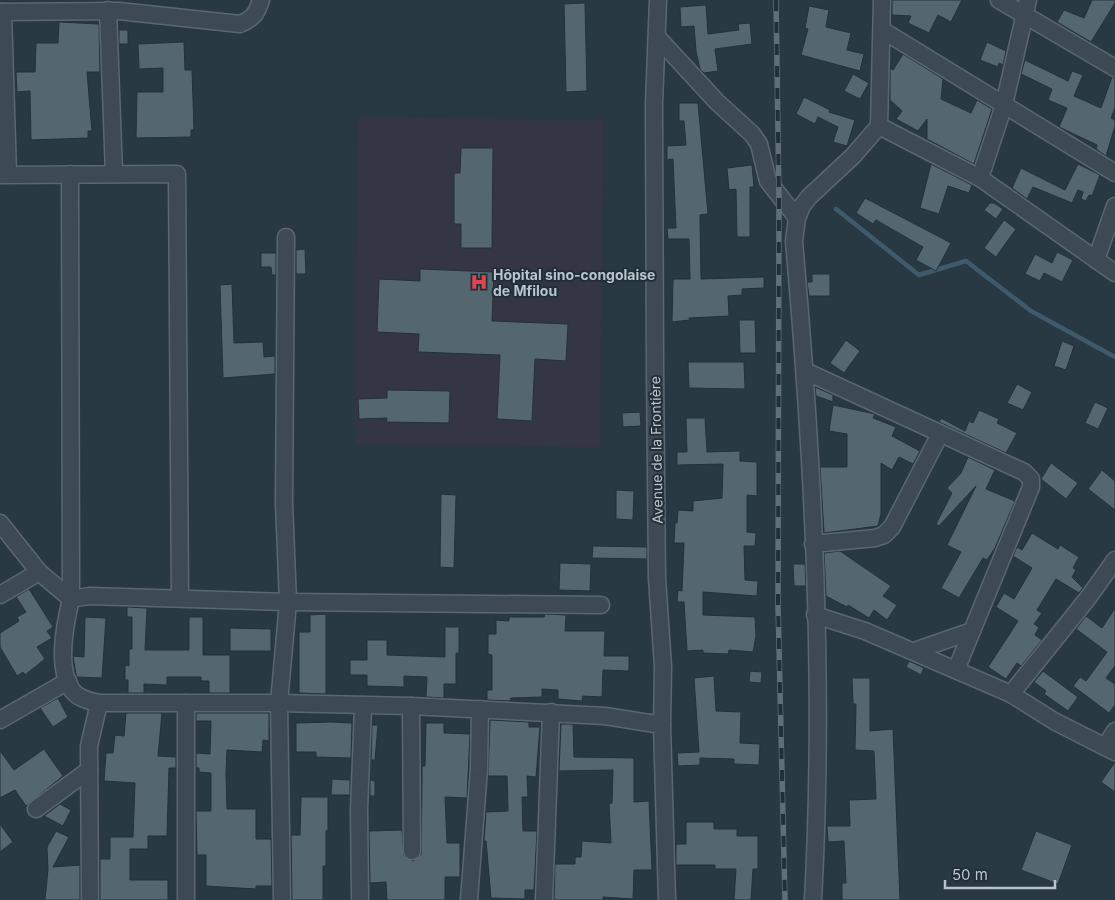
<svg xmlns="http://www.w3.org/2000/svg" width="1115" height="900" font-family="Inter,sans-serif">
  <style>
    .medical { fill: #353644 }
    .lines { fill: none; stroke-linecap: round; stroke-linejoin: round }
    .stream { stroke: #3f5a6b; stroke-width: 4.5 }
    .building { fill: #546670; stroke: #23313a }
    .minor-casing { stroke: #5b6770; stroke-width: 19 }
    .minor { stroke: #3d4a53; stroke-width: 16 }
    .rail-casing { stroke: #5f6f79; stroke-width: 5.5 }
    .rail { stroke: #212f38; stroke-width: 4; stroke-dasharray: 11; stroke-linecap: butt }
    .labels { text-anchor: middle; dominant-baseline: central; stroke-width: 4; stroke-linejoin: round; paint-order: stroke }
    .poi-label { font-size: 14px; font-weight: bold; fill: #bac4cc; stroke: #212f38; text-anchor: start }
    .street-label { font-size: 14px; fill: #bac4cc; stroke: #212f38 }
  </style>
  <rect width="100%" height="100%" fill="#293943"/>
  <path class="medical" d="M358 117 603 120 600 447 355 444Z"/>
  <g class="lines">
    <path class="stream" d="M836 209 919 275 966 261 1031 311 1115 357"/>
  </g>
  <g class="building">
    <path d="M892 0H962L951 22 938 15 929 33 908 23 911 16 892 15Z"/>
    <path d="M1092 0H1115V3L1091 42 1057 22 1064 10 1084 18Z"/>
    <path d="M585 3 587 91 566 92 564 4Z"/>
    <path d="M706 5 708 34 739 30 738 24 750 23 752 44 715 49 718 71 704 73 700 69 696 51 694 26 681 27 680 7Z"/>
    <path d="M809 6 829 10 826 27 851 33 847 50 864 54 860 71 801 55 808 29 805 28Z"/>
    <path d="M59 22 99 24 100 72H87L92 131H88V138L31 140 30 91 17 92 16 72H35L36 43H58Z"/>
    <rect x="119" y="30" width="9" height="14"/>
    <path d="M184 42 185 70H192L194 130H191V137L136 138 137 92H163V68L139 69 138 44Z"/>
    <path d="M987 42 1006 51 1003 65 999 63 998 67 980 60Z"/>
    <path d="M903 54 943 79 941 99 971 113 977 100 992 109 974 164 927 139V119L918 131 896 119 902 111 890 100V68L893 70Z"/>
    <path d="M1025 60 1068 81 1072 71 1083 75 1074 96 1101 108 1112 77 1115 78V108L1111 118 1115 120V126L1106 156 1096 149 1097 145 1059 127 1067 108 1048 100 1052 89 1021 74Z"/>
    <path d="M853 74 869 83 860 99 844 91Z"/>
    <path d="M804 97 830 110 829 112 855 120 847 146 833 142 838 127 818 117 815 124 796 114Z"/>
    <path d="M679 103H698L708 214 700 215 701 279 764 277V288L742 289V295L728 296 729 316 689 318 690 320 672 322 673 279H690L689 239H668L667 228H676L673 159 667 160V146L686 145 684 121H679Z"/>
    <path d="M461 148H493L492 248H461V224H454V173H460Z"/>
    <path d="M931 164 972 185 969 193 948 186 939 214 920 208Z"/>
    <path d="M1078 164 1100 175 1092 196 1089 195 1086 201 1081 199 1083 192 1078 190 1072 203 1033 187 1027 199 1012 188 1021 168 1065 190Z"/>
    <path d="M752 165 754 187H750V237H737L736 189 729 190 727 168Z"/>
    <path d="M865 198 951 243 936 271 916 260 923 247 876 220 873 224 856 213Z"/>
    <path d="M990 203H994L1003 209 996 219 984 210Z"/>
    <path d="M1004 220 1016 229 996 257 984 248Z"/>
    <path d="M305 249 306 274H296V250Z"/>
    <path d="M1057 252 1073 260 1062 282 1044 273 1040 281 1025 274 1035 254 1052 263Z"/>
    <path d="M261 253H276V275H272L271 267H261Z"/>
    <path d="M420 269 494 272 492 321 568 324 566 361 535 359 532 421 497 419 500 355 418 352 419 334 377 332 379 279 420 281Z"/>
    <path d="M812 274H830V296H809L807 282H812Z"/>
    <path d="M232 284 234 343 263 342 264 357 275 356V374L223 378 220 285Z"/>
    <path d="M739 320H755L756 353H740Z"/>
    <path d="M846 340 860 351 844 373 830 363Z"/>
    <path d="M1062 341 1074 346 1066 370 1054 366Z"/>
    <path d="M688 362H744L745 389 689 388Z"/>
    <path d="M1017 384 1032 392 1023 410 1007 403Z"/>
    <path d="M815 387 833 395V402L816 396Z"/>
    <path d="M387 390 450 391 449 423 386 422 387 418 359 419 358 399 387 398Z"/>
    <path d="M1095 402 1108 408 1098 429 1085 423Z"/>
    <path d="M833 405 875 414 873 418 896 427 892 436 920 451 913 464 899 457 892 470 881 463V514L878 526 824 533 820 467H847V434L829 431Z"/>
    <path d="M979 410 999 419 997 423 1017 433 1006 453 939 422 941 418 965 431 969 421 973 423Z"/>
    <path d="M640 412 641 426 623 427 622 413Z"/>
    <path d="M686 418H705L707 452 740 451V461L757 462V496L747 495V532L756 533 755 546H744L745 580 758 581 757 596 703 592V615L755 617 756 636 753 652 729 650 728 654 703 653V650L687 651 684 602H677L678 590 682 591 684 543H674L675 523H677L678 510 693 511V501L722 498 723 464 677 465V452H687Z"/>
    <path d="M968 457 995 470 986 489 1015 501 995 548 987 560 983 558 959 598 941 588 961 552 947 545 976 486 939 526 936 524 952 493 947 488 961 473Z"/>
    <path d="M1051 463 1078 483 1066 499 1041 479Z"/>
    <path d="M1102 470 1115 481V510L1088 489Z"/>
    <path d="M616 490 634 491 633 520 616 519Z"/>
    <path d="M441 494 456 495 454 568 440 567Z"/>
    <path d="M1032 533 1058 549 1060 545 1079 557 1073 568 1076 570 1072 577 1083 588 1079 593 1056 579 1037 610 1042 613 1034 624 1039 627 1035 635 1042 640 1021 666 1017 663 1006 679 988 667 1018 621 996 607 1004 593 1014 599 1032 568 1013 556 1017 547 1022 550Z"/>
    <path d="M593 546 647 547V559L592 558Z"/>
    <path d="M840 551 891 586 883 596 897 605 887 620 874 610 869 618 848 605 847 607 826 596 824 553Z"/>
    <path d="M560 563 591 564 590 591 559 590Z"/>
    <path d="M793 564H805L806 586H794Z"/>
    <path d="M29 589 53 627 47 631 52 638 37 647 45 659 25 675 23 672 17 676 0 647V633L19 621 17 617 26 612 16 597Z"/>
    <path d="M127 607 147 608 145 650H189V617H203V655H230V693H209V681H201V677H167V685L144 684V693H128V680H125V665L129 666V649H132V617H127Z"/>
    <path d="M1115 608V666L1106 678 1115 684V705L1109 713 1073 686 1080 677 1086 681 1107 652 1076 629 1086 616 1102 628Z"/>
    <path d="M326 614V694L299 693V632H310V615Z"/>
    <path d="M545 614 566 615 565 631H605L604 656H629V671L603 670 602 697 583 696 582 701 558 699V690L542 689V697L511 698 510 701 487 700V690H492V655L488 654V634H496V620L509 621V617H544Z"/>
    <path d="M85 617 106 618 102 678 77 677 76 675 73 656 84 657Z"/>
    <path d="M445 627H459V653H456V684H444V698L426 697 427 677 404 676V687L367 686V675H350V660H367V640H387V655L445 657Z"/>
    <path d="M230 628 271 629V651H230Z"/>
    <path d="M909 661 924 668 921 675 906 667Z"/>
    <path d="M750 671 762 672 761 683 749 682Z"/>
    <path d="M1043 671 1078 697 1068 711 1044 694 1046 691 1034 682Z"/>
    <path d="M714 676 716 711 741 712 740 743 760 744 759 765 734 764V759L700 758V765L678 766 677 753 699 752 694 678Z"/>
    <path d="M852 678H870V731L893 729 900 900H842V883H846L844 841 828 842 827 826H850L849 800 876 799 874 751 855 750 856 704H853Z"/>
    <path d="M58 698 68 717 53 727 40 708Z"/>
    <path d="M126 713H162L158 756 176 757V768H169L167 836H148V849H130V880H168V900H100V859H110V837H133L135 783 104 781 106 753H113L115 735 124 736Z"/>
    <path d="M196 713H269V741L263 740 262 752 227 750 226 774 227 809H256V839H271L272 886H256V889L206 886V855H197L196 811H211V773L199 772V768H196V753L210 754 211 721H196Z"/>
    <path d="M490 720 529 722V727H540L536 777 527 776 528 797H522L523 831H537L534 890H525V899L491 898 486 841H484L486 812 508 811 507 776H488Z"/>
    <path d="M331 722 352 723 351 758 316 757V752H296V723Z"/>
    <path d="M426 723H444V733L470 734 467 798 445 797 447 843H460V877H445V900H387L386 882 370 883 369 831 402 830 404 856 413 861 421 855 422 780V766H425Z"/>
    <path d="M561 724H573L574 757 634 758V802L649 801 652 870H634L633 899 603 897V900H554L555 864H575V857H581L582 841 611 843 609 804 612 803 613 770 559 771Z"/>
    <path d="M372 725H378L375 760H371Z"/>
    <path d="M44 749 63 776 26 806 15 790 0 798V751L14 770Z"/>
    <path d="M1115 762V792L1101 782Z"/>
    <path d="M332 779 350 780V795H331Z"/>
    <path d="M370 780 375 781V796H370Z"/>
    <path d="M301 797H328V830L326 831V866H323V900H292L291 835H300Z"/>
    <path d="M60 804 71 810 63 826 44 816Z"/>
    <path d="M686 822H714V829H737V836H758V869H753L751 900H734L736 869H715V865H676V844H686Z"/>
    <path d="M0 824 13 842 0 852Z"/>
    <path d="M56 831 69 837 53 867 80 865V900H45L48 869 47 847Z"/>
    <path d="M1036 831 1072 845 1058 884 1021 870Z"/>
  </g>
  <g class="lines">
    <g class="minor-casing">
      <g id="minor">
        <path d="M658 0 654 104 655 369 657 578 663 667 662 725 667 900"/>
        <path d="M999 0 1115 68"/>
        <path d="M108 10 114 174"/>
        <path d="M0 12 119 11 240 24C253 19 257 13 261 0"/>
        <path d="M3 12 8 174"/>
        <path d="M882 30 1115 173"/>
        <path d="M658 38 717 102 752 134 759 144 768 181 797 218"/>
        <path d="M879 126 980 178 1115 273"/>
        <path d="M70 174 71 599C65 624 56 668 72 690 78 699 90 701 99 703H279L411 706 605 716 662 725"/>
        <path d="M0 175 177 174 180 597"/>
        <path d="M980 178 1004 105 1028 0"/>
        <path d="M1096 260 1115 206"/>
        <path d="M805 371 1024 472 1031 479V487L956 670"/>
        <path d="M0 523 39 572 71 599"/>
        <path d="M813 544 875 538 884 535 892 527 940 434"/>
        <path d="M0 595 39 572"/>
        <path d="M71 599 89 596 288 602 601 605"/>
        <path d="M815 615 865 631 1011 694 1054 721 1115 752"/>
        <path d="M914 651 972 631"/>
        <path d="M1011 694 1088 598 1115 560"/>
        <path d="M186 703V900"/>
        <path d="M411 706 412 851"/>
        <path d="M0 720 68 681"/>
        <path d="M1105 747 1115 731"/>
        <path d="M36 809 89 770"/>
        <path d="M360 897 359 810 363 707"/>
        <path d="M90 900 89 746 99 703"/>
        <path d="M282 900 279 703 288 602 284 503 286 237"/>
        <path d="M469 900 479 769 480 709"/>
        <path d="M544 900 551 712"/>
        <path d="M813 900C825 680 813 460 794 241L797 218 802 206 809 197 853 156 879 126 882 0"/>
      </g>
    </g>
    <use href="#minor" class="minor"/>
    <g class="rail-casing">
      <path id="rail" d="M776 0 779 198 778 605 785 900"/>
    </g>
    <use href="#rail" class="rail"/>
  </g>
  <defs>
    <g id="hospital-bare" transform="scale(1.35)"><path d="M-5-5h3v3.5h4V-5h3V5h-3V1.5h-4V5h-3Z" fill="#e0444e" stroke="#212f38" stroke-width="2.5" paint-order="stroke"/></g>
  </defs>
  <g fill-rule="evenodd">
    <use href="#hospital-bare" x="479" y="282"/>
  </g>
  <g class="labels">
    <g class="poi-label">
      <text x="493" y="274">Hôpital sino-congolaise<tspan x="493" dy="16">de Mfilou</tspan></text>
    </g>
    <g class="street-label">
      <text transform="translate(656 450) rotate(-91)">Avenue de la Frontière</text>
    </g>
  </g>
  <path d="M945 880v8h110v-8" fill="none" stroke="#bac4cc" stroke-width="2.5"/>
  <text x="952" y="880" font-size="15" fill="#bac4cc" stroke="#212f38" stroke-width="4" paint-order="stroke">50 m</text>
</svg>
